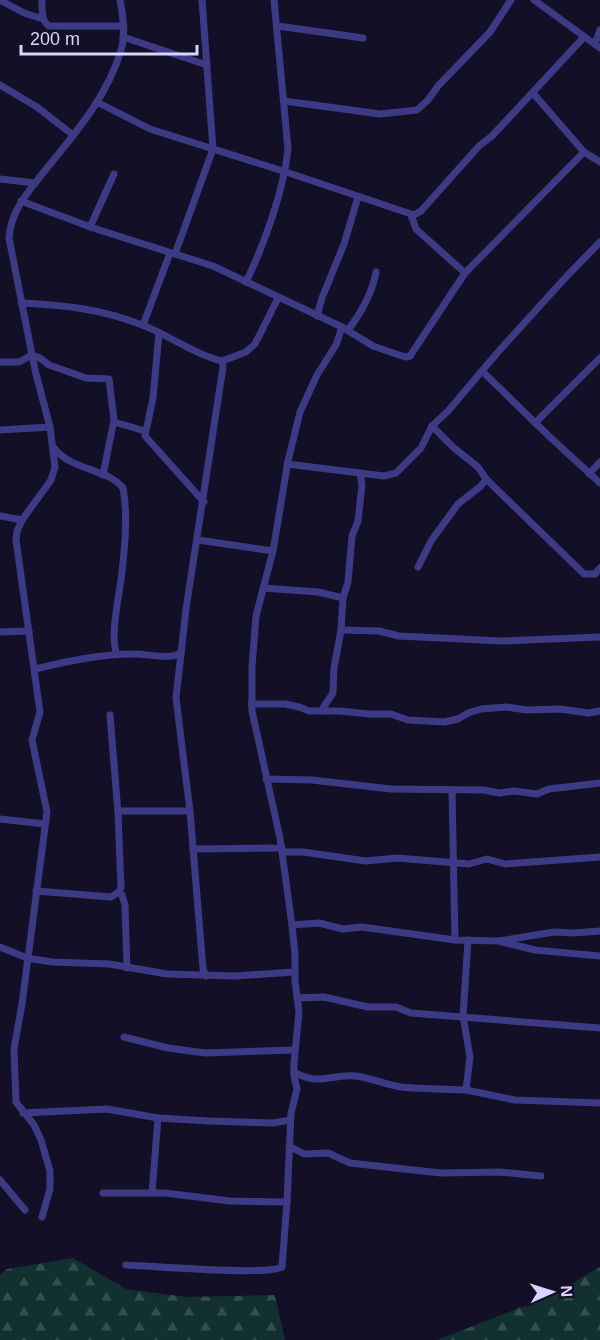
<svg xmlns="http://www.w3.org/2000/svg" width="600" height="1340" font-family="Arial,sans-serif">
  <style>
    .forest { fill: url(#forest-firs) }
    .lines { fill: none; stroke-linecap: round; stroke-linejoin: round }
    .minor { stroke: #3d3a85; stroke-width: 7 }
  </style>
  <defs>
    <pattern id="forest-firs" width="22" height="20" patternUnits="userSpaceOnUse" patternTransform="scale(1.5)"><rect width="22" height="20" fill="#12302f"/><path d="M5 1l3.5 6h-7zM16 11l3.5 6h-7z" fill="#344d4e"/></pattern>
  </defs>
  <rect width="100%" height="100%" fill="#130f26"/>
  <g class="forest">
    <path d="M73 1258 126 1289 187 1297 275 1295 285 1340H0V1275L7 1269Z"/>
    <path d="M600 1267V1340H437L552 1295Z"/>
  </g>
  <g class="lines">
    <g class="minor">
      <path d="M0 0 24 13 43 19"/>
      <path d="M42 0C42 9 41 21 49 26H124"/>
      <path d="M534 0 600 48"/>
      <path d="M278 26 363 38"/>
      <path d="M123 37 207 65"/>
      <path d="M595 44 600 30"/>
      <path d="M0 85 37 107 73 135"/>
      <path d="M533 93 584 152 600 162"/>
      <path d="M284 101 380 114 417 110 428 100 438 86 490 32 511 0"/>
      <path d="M97 102 150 129 286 172 414 215 421 211 479 146 492 136 584 37"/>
      <path d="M0 179 35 183"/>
      <path d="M21 201 93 228 213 266 342 327 373 346 405 357 410 356 465 273 584 152"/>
      <path d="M411 215 416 229 465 273"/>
      <path d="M90 227 114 174"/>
      <path d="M175 254 213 149 202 0"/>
      <path d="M246 282C264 245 284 190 288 149L274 0"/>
      <path d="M21 303C64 305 102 309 142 325 169 335 193 354 222 361L223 367 186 609 176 698 190 811 203 969 206 976"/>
      <path d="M317 316 322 298 344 244 358 197"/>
      <path d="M143 325 170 253"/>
      <path d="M348 330C361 313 372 294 376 272"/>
      <path d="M159 333 153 398 145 436 204 502"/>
      <path d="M222 361 246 352 255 344 278 298"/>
      <path d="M0 362H19L32 355 40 358 49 365 86 378 109 379 114 420 103 475"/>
      <path d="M483 372 552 439 600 483"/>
      <path d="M114 422 145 431"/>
      <path d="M535 423 600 358"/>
      <path d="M0 430 50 427"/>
      <path d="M54 448C72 471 107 468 123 488 128 515 125 544 122 572 120 592 109 638 117 654"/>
      <path d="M287 464 384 476 396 473 421 448 432 426 448 411 498 352 566 277 600 242"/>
      <path d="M589 474 600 462"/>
      <path d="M486 479 584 574H595L600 568"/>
      <path d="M0 516 22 520"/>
      <path d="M198 540 273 551"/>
      <path d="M418 567 431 541 458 504 481 486 486 479 478 467 454 448 432 426"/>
      <path d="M263 588 318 592 343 598"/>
      <path d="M341 630 379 631 399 636 501 641 600 637"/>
      <path d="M0 632 29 631"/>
      <path d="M35 669C68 661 101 654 135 654 149 654 169 660 181 653"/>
      <path d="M251 704H285L299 707 309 711H340L369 714H391L408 720 444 722 458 719 468 713 481 709 507 707 526 710 560 709 589 713 600 711"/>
      <path d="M321 711 333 693 334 668 341 630 343 598 348 582 352 536 358 521 362 485 360 473"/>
      <path d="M266 779 312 780 391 789 484 790 499 793 514 791 537 794 549 789 600 783"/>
      <path d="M452 790 455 940"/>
      <path d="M118 811H190"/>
      <path d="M0 819 45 824"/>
      <path d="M193 849 282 848"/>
      <path d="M282 852H303L366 861 397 858 469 864 487 859 505 864 600 857"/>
      <path d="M36 891 111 897 119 892 121 888 118 813 110 715"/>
      <path d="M119 892 122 895 125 905 127 968"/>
      <path d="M292 925 319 923 343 929 362 927 455 940 499 941 554 932 574 933 600 931"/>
      <path d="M468 940 463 1016 470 1057 466 1090 515 1100 600 1103"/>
      <path d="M502 942 535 950 600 956"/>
      <path d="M0 947 27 958 52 962 109 964 167 974 235 976 295 972"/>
      <path d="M297 998 324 997 368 1007H396L411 1013 600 1028"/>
      <path d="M124 1037 168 1048 205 1053 295 1050"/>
      <path d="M294 1072C320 1087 331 1073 356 1076 372 1078 386 1085 401 1087 422 1089 445 1089 466 1090"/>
      <path d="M23 1113 107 1109 158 1118 209 1121 273 1123 290 1120"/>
      <path d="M289 1146 304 1154 328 1153 350 1163 441 1173 499 1172 541 1176"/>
      <path d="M0 1180 25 1210"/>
      <path d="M103 1193H165L230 1201 287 1202"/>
      <path d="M152 1193 158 1118"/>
      <path d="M42 1217 50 1189V1171L41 1140 34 1125 16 1102 14 1049 22 1004 47 812 32 740 40 712 16 540 17 531 22 520 51 480 55 467 50 427 35 370 9 238C11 213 24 197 39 178 70 139 107 99 121 50 126 35 123 16 120 0"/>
      <path d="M126 1265C150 1266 269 1276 282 1267L287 1202 291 1113 297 1089 294 1076V1063L299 1012 295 981V955L292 925 280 838 252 711V667L256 616 273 551 288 461 300 412 317 375 336 345 342 327"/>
    </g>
  </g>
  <g transform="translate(552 1292) rotate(87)" stroke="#130f26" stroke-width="4.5" paint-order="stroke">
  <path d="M0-4.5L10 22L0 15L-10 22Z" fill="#d9d4ff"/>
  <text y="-9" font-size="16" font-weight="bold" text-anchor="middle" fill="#d9d4ff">N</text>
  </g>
  <path d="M21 45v9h176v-9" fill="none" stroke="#d9d4ff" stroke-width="3"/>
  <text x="30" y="45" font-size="18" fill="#d9d4ff" stroke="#130f26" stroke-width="4.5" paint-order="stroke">200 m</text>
</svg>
